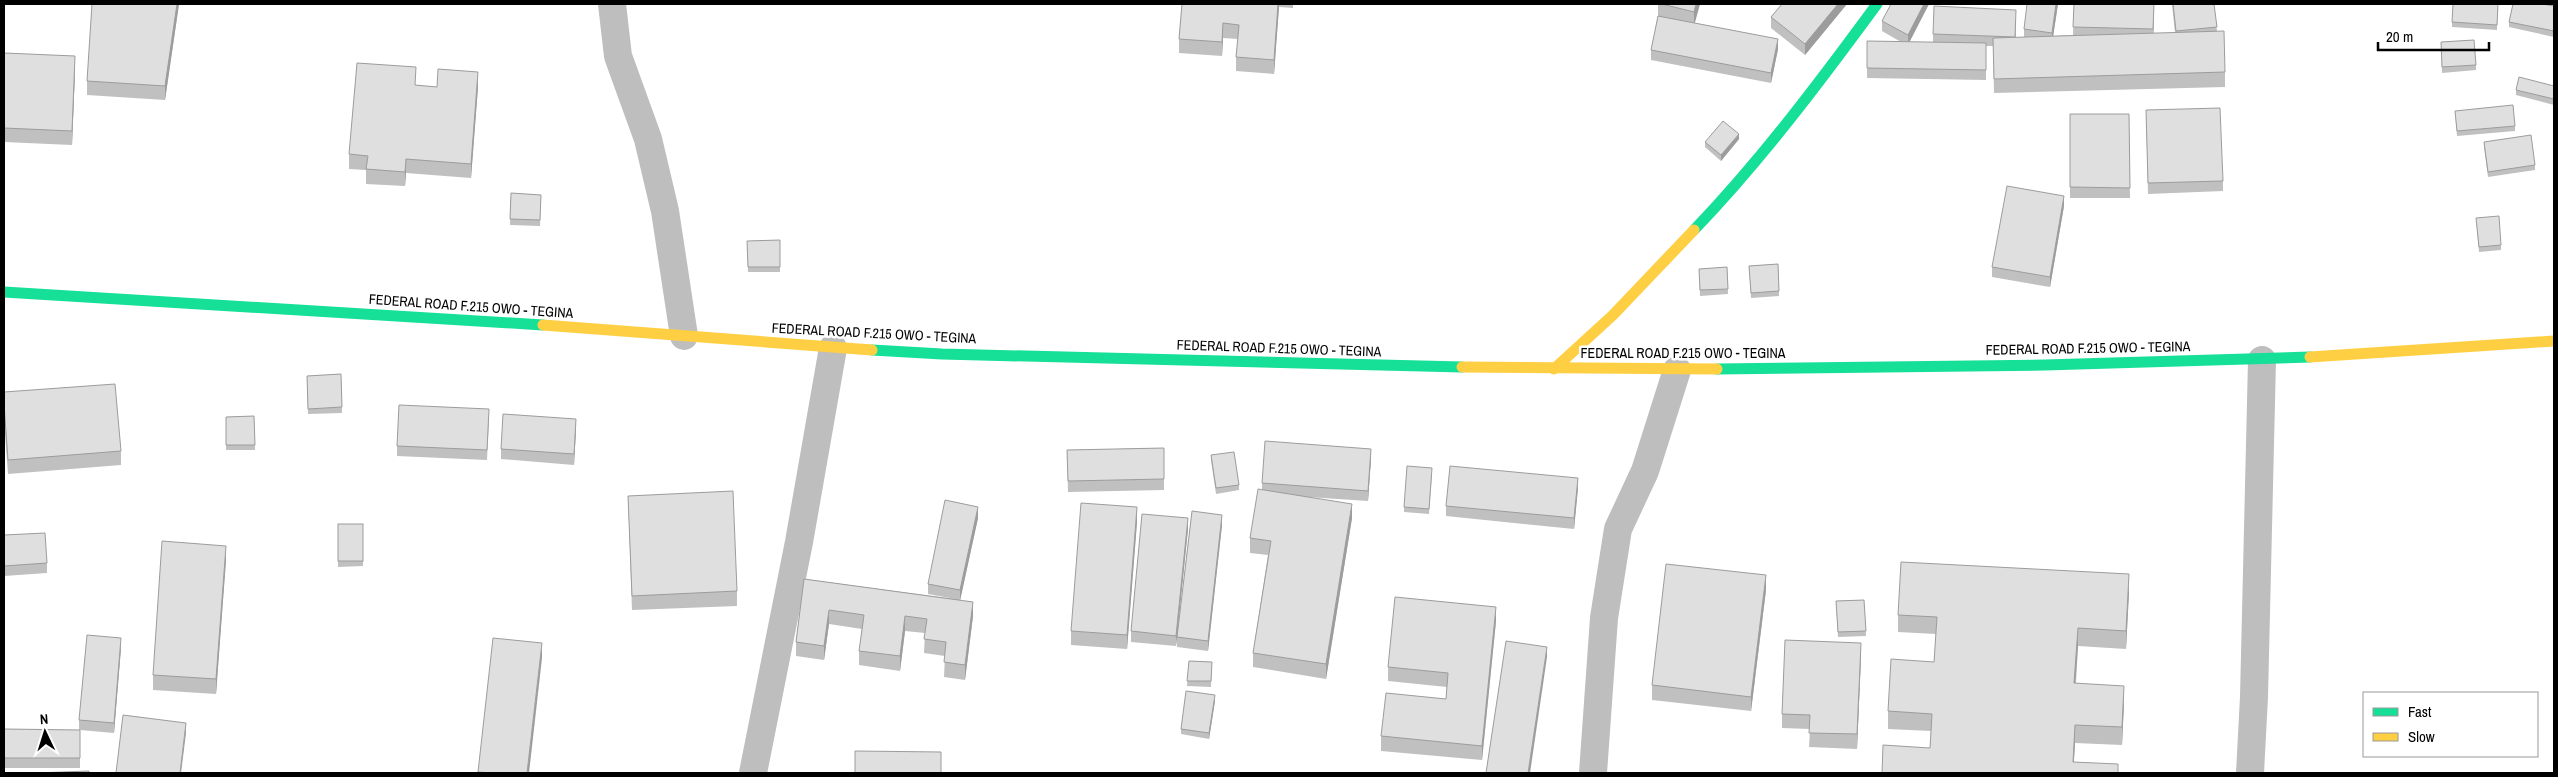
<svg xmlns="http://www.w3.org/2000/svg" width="2558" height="777" font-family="'Archivo Narrow',sans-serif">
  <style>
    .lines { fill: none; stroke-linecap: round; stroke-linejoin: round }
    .street { stroke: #bebebe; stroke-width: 28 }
    .fast { stroke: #16e098; stroke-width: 11 }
    .slow { stroke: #ffcf43; stroke-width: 11 }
    .wall { fill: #c0c0c0 }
    .shaded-wall { fill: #9c9c9c }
    .building { fill: #dfdfdf; stroke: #9c9c9c }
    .labels { text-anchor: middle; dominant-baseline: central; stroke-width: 5; stroke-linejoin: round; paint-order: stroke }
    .street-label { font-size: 14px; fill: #000; stroke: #fff }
  </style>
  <rect width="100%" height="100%" fill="#fff"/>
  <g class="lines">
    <g class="street">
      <path d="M612 4 618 56 648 139 665 211 684 336"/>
      <path d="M753 773 799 542 833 348"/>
      <path d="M1593 773 1604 618 1618 529 1645 471 1677 370"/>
      <path d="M2250 773 2254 697 2262 360"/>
    </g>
    <g class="fast">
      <path d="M1694 230C1761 160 1819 83 1877 4"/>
      <path d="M4 292 543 325"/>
      <path d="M872 350 942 354 1462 367"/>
      <path d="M1717 369 2045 365 2310 357"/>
    </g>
    <g class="slow">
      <path d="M543 325 872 350"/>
      <path d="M2310 357 2554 341"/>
      <path d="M1462 367 1717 369"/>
      <path d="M1554 369 1613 315 1694 230"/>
    </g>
  </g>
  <g class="wall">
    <path d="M179 4 165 100 87 95V81Z"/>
    <path d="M1182 4H1293V8L1279 7 1274 74 1236 71V57L1238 39 1223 38 1222 56 1179 53V39Z"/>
    <path d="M1658 4H1700L1694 23 1778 49 1771 83 1651 60V50L1658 16Z"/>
    <path d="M1782 4H1847L1805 55 1771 28V17Z"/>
    <path d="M1929 4 1909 42H1933V34L2016 20V37H2024V29L2058 4 2053 36 2073 35 2074 4H2154V33H2175L2172 4H2214L2217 31 2225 72V87L1994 93 1993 46H1986V80L1867 78V41L1901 42 1882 31V21Z"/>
    <path d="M2498 4 2497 30 2452 27V22Z"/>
    <path d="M2554 6V37L2509 27V22Z"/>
    <path d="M2441 42 2476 65V70L2442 73Z"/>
    <path d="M4 53 75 71 72 145 4 142Z"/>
    <path d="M416 85 437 87H478L471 178 406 173 405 186 366 184V170L349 169V154Z"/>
    <path d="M2554 86V105L2516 95V90Z"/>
    <path d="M2146 110 2223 181V191L2148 194Z"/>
    <path d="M2455 111 2515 126V131L2457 136Z"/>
    <path d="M2070 114H2129L2130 198H2070Z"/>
    <path d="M1739 139 1721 161 1705 147V142Z"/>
    <path d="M2484 142 2535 165V170L2488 177 2484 147Z"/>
    <path d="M511 193 541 195 540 226 510 225Z"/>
    <path d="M2064 206 2050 287 1992 277V267Z"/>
    <path d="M2476 218 2501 245V250L2479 252Z"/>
    <path d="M780 240V272H748L747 241Z"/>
    <path d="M1778 264 1779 296 1751 298 1749 266Z"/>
    <path d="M1727 267 1728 294 1700 296 1699 269Z"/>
    <path d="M341 374 342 413 308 414 307 376Z"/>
    <path d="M4 392 121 451V465L8 474 4 419Z"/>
    <path d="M254 416 255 450H226V417Z"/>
    <path d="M489 420 487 460 397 456V446Z"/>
    <path d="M576 429 574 465 501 459V449Z"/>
    <path d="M1164 448V490L1068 492 1067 450Z"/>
    <path d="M1211 455 1239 485V490L1216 494 1211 460Z"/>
    <path d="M1371 459 1368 501 1308 497 1352 518 1326 679 1253 667V653L1268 555 1250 553V538L1262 490V483Z"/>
    <path d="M1432 474 1429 514 1404 512V507Z"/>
    <path d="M1578 488 1574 529 1446 516V506Z"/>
    <path d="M628 496 737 591V606L632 610Z"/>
    <path d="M978 518 960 600 973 616 965 680 944 677 945 656 924 653 925 633 905 631 900 671 859 665V651L862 629 829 624 824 660 796 656V642L804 579 955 599 928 594V584Z"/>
    <path d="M1137 522 1127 649 1071 645V631Z"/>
    <path d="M338 524H363V566L338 567Z"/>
    <path d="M1222 525 1208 651 1177 647V637Z"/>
    <path d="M1188 529 1176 646 1131 642V631Z"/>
    <path d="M4 535 47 563V573L4 576Z"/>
    <path d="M226 560 216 694 153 690V675Z"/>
    <path d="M1766 590 1751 711 1652 700V685Z"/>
    <path d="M2129 592 2126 649 2078 646 2076 683 2124 703 2122 745 2075 743 2074 762 2118 773 1930 748 1931 731 1888 729V711L1934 662 1936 634 1898 632V615Z"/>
    <path d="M1864 600 1866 636 1838 637 1836 601Z"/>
    <path d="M1496 621 1482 760 1381 751V736L1446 699 1447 687 1388 681V667Z"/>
    <path d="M121 648 114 733 80 730V768H4V729L79 730V720Z"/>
    <path d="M1861 657 1857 749 1809 747 1810 729 1782 728V714Z"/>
    <path d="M1189 661 1212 662 1211 687 1187 686Z"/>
    <path d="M1215 701 1209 739 1181 734V729Z"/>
  </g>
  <g class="shaded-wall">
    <path d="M177 4H179L165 100V86Z"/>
    <path d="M1278 4H1279V7L1274 74V60Z"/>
    <path d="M1696 4H1700L1694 26V12Z"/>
    <path d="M1838 4H1847L1805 55V44Z"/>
    <path d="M1924 4H1929L1908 45V35Z"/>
    <path d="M2056 4H2058L2052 44V33Z"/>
    <path d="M1223 23V38L1222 56V42Z"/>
    <path d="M1778 39V49L1771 83V73Z"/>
    <path d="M75 56V71L72 145V131Z"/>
    <path d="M478 72V87L471 178V164Z"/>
    <path d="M1739 134V139L1721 161V155Z"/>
    <path d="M406 159V173L405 186V172Z"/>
    <path d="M2064 196V206L2050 287V277Z"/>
    <path d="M576 419V429L574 465V454Z"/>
    <path d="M1371 449V459L1368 501V491Z"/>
    <path d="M1578 478V488L1574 529V518Z"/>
    <path d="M1352 504V518L1326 679V664Z"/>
    <path d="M978 507V518L960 601V590Z"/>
    <path d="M1137 507V522L1127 649V635Z"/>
    <path d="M1222 515V525L1208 651V641Z"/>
    <path d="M1188 518V529L1176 646V636Z"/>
    <path d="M226 546V560L216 694V679Z"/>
    <path d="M2129 574V592L2126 649V631Z"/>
    <path d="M1766 575V590L1751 711V697Z"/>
    <path d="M973 602V616L965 680V665Z"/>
    <path d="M1496 607V621L1482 760V746Z"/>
    <path d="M829 610V624L824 660V646Z"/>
    <path d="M905 616V631L900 671V656Z"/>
    <path d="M2078 628V646L2074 700V683Z"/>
    <path d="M121 638V648L114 733V723Z"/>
    <path d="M542 643V658L529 773H527Z"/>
    <path d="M1861 643V657L1857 749V734Z"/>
    <path d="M1547 647V657L1530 773H1528Z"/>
    <path d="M2124 686V703L2122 745V727Z"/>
    <path d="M1215 695V701L1209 739V733Z"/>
    <path d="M186 723V733L181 773H180Z"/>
    <path d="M2075 725V743L2073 773V762Z"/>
  </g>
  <g class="building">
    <path d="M92 4H177L165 86 87 81Z"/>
    <path d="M1182 4H1278L1274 60 1236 57 1239 25 1223 23 1222 42 1179 39Z"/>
    <path d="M1662 4H1696L1694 12Z"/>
    <path d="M1782 4H1838L1805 44 1771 17Z"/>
    <path d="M1891 4H1924L1908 35 1882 21Z"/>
    <path d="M2027 4H2056L2052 33 2024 29Z"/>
    <path d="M2074 4H2154L2153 29 2073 27Z"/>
    <path d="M2173 4H2214L2217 27 2176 31Z"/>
    <path d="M2453 4H2498L2497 25 2452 22Z"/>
    <path d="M2513 4H2542L2554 6V31L2509 22Z"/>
    <path d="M1934 6 2016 10 2015 37 1933 34Z"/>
    <path d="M1658 16 1778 39 1771 73 1651 50Z"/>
    <path d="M2224 31 2225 72 1994 79 1993 38Z"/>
    <path d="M2474 40 2476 65 2442 67 2441 42Z"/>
    <path d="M1867 41 1986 43V70L1867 68Z"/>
    <path d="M4 53 75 56 72 131 4 128Z"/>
    <path d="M357 63 416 67 415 85 437 87 438 69 478 72 471 164 406 159 405 172 366 169 368 156 349 154Z"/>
    <path d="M2519 77 2554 86V99L2516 90Z"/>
    <path d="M2513 105 2515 126 2457 131 2455 111Z"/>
    <path d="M2220 108 2223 181 2148 183 2146 110Z"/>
    <path d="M2070 114H2129L2130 188 2070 187Z"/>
    <path d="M1723 121 1739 134 1721 155 1705 142Z"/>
    <path d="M2531 135 2535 165 2488 172 2484 142Z"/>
    <path d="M2007 186 2064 196 2050 277 1992 267Z"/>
    <path d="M511 193 541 195 540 220 510 219Z"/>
    <path d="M2499 216 2501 245 2479 247 2476 218Z"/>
    <path d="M780 240V267H748L747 241Z"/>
    <path d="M1778 264 1779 291 1751 293 1749 266Z"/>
    <path d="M1727 267 1728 289 1700 290 1699 269Z"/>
    <path d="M341 374 342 407 308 409 307 376Z"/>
    <path d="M115 384 121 451 8 460 4 404V392Z"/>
    <path d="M399 405 489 409 487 450 397 446Z"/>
    <path d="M503 414 576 419 574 454 501 449Z"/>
    <path d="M254 416 255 445H226V417Z"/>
    <path d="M1265 441 1371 449 1368 491 1262 483Z"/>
    <path d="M1164 448V479L1068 481 1067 450Z"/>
    <path d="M1234 452 1239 485 1216 488 1211 455Z"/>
    <path d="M1407 466 1432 468 1429 509 1404 507Z"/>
    <path d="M1450 466 1578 478 1574 518 1446 506Z"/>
    <path d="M1258 489 1352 504 1326 664 1253 653 1271 541 1250 538Z"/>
    <path d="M733 491 737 591 632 596 628 496Z"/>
    <path d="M945 500 978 507 960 590 928 584Z"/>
    <path d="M1081 503 1137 507 1127 635 1071 631Z"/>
    <path d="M1192 511 1222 515 1208 641 1177 637Z"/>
    <path d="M1142 514 1188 518 1176 636 1131 631Z"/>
    <rect x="338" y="524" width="25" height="37"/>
    <path d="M45 533 47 563 4 566V535Z"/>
    <path d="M162 541 226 546 216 679 153 675Z"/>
    <path d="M1901 562 2129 574 2126 631 2078 628 2074 683 2124 686 2122 727 2075 725 2073 762 2118 764V773H1882L1883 745 1930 748 1932 714 1888 711 1891 659 1934 662 1937 617 1898 615Z"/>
    <path d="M1666 564 1766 575 1751 697 1652 685Z"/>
    <path d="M804 579 973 602 965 665 944 662 946 642 924 639 927 619 905 616 900 656 859 651 864 615 829 610 824 646 796 642Z"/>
    <path d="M1395 597 1496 607 1482 746 1381 736 1386 693 1446 699 1448 673 1388 667Z"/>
    <path d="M1864 600 1866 631 1838 632 1836 601Z"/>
    <path d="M87 635 121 638 114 723 79 720Z"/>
    <path d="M493 638 542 643 527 773H493L478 772Z"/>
    <path d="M1785 640 1861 643 1857 734 1809 733 1810 715 1782 714Z"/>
    <path d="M1506 641 1547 647 1528 773H1486Z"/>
    <path d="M1189 661 1212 662 1211 681H1187Z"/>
    <path d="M1186 691 1215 695 1209 733 1181 729Z"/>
    <path d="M123 715 186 723 180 773H116Z"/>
    <path d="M4 729 80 730V758H4Z"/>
    <path d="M855 751 941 752V773H855Z"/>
    <path d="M89 771V773H35Z"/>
  </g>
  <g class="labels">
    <g class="street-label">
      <text transform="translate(471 306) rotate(4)">FEDERAL ROAD F.215 OWO - TEGINA</text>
      <text transform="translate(874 333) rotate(3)">FEDERAL ROAD F.215 OWO - TEGINA</text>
      <text transform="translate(1279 348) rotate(2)">FEDERAL ROAD F.215 OWO - TEGINA</text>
      <text transform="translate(2088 348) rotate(-1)">FEDERAL ROAD F.215 OWO - TEGINA</text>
      <text x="1683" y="353">FEDERAL ROAD F.215 OWO - TEGINA</text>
    </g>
  </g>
  <rect width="2558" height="777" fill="none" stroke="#000000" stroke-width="10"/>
  <rect x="2363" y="692" width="175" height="65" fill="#ffffff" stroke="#999999"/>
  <rect x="2373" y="708" width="25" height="8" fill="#16e098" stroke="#999999"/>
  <text x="2408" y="717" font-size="15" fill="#000000">Fast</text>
  <rect x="2373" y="733" width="25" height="8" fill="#ffcf43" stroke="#999999"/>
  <text x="2408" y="742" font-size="15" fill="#000000">Slow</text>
  <g transform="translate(45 732) rotate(356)" stroke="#ffffff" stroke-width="4" paint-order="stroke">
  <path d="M0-4L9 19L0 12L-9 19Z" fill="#000000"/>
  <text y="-8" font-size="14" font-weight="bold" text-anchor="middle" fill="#000000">N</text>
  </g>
  <path d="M2378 42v8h111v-8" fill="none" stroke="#000000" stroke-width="2.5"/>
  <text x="2386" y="42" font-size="15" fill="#000000" stroke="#ffffff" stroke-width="4" paint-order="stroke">20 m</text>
</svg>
